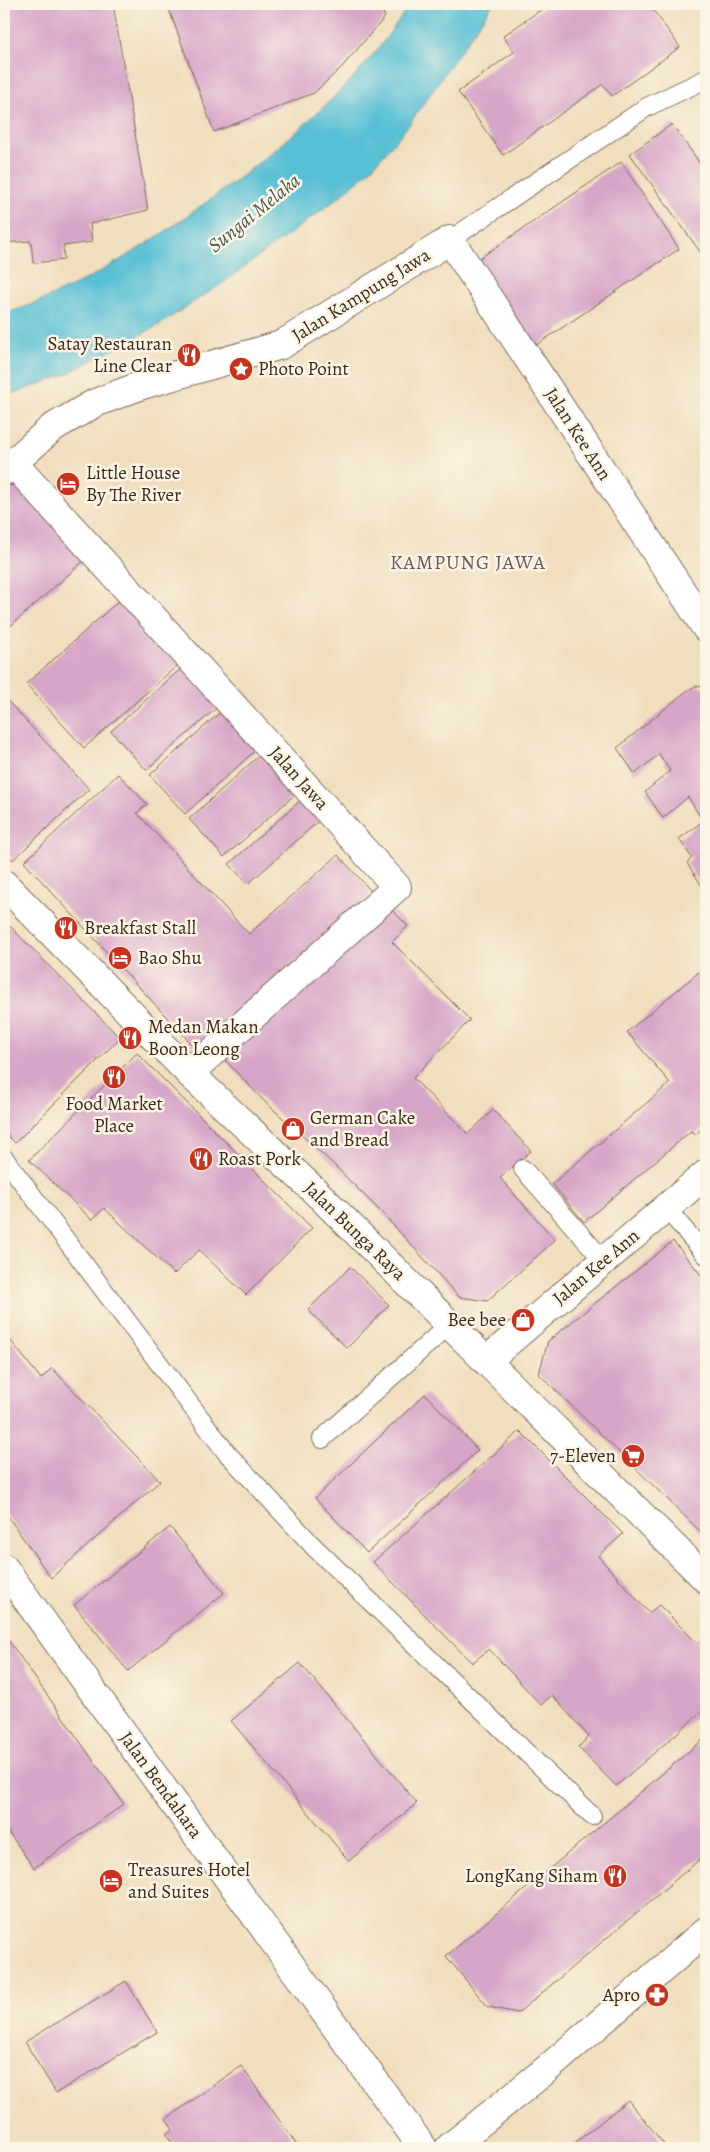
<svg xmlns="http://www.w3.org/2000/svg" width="710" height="2152" font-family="Alegreya,serif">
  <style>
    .water { fill: #58c0d5; stroke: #4a757a }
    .pier { fill: #f0debe }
    .building { fill: #d7a5c8 }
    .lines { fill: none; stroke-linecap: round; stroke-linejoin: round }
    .lane-casing { stroke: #7a6956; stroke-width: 20 }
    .street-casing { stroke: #7a6956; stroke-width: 30 }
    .secondary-casing { stroke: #7a6956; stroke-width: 30 }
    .primary-casing { stroke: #7a6956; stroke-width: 30 }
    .lane { stroke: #fff; stroke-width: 18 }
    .street { stroke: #fff; stroke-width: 28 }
    .secondary { stroke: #fff; stroke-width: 28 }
    .primary { stroke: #fff; stroke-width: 28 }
    .labels { text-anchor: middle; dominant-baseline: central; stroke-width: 5; stroke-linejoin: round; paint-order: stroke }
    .street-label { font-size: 19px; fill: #3b2a1e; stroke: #fcf5e5 }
    .poi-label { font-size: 19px; fill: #3b2a1e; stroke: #fcf5e5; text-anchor: start }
    .water-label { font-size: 20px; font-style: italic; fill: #445755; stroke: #fcf5e5 }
    .neighbourhood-label { font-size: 20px; letter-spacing: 1px; fill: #72555a; stroke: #fcf5e5 }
  </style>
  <rect width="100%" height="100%" fill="#fcf5e5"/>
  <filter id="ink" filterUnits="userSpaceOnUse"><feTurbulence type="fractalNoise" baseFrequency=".02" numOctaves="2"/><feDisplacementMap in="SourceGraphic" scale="10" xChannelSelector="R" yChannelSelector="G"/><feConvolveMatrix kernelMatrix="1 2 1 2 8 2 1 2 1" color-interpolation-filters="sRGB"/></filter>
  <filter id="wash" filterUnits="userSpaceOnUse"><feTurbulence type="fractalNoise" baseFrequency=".0096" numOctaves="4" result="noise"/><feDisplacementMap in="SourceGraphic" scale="20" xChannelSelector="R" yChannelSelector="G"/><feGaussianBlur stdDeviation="1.12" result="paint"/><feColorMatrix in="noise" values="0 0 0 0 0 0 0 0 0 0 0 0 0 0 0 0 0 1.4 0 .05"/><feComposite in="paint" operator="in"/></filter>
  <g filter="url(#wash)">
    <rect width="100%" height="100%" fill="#f0debe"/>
    <path class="water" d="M410 4H493L408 126 370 170 337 199 220 285 157 326 67 374 15 393 4 396V314C79 290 145 247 208 201 269 157 329 108 377 50 389 35 399 19 410 4Z"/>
    <path class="pier" d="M4 312 13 397 4 398Z"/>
    <g id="blocks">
      <g class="building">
        <path d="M4 4H113L148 210 90 224 92 242 63 246 64 260 33 263 31 241 4 243Z"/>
        <path d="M167 4H379L385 17 342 67 314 93 214 132Z"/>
        <path d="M547 4H649L680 47 612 96 603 84 503 155 458 92 514 52 503 36 548 5Z"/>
        <path d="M672 124 706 172V260L630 154Z"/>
        <path d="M621 162 679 249 532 348 474 262Z"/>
        <path d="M4 485 23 486 87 558 4 632Z"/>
        <path d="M123 597 181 662 84 748 26 684Z"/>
        <path d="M184 666 220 705 146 770 111 731Z"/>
        <path d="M695 686 706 687V892L687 863 692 858 679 839 703 821 688 797 663 818 645 792 670 771 659 754 635 774 617 748 685 692Z"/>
        <path d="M4 697 89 789 13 860 4 850Z"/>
        <path d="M224 709 258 748 185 814 150 775Z"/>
        <path d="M262 753 298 792 224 857 189 819Z"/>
        <path d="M118 774 147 804 137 813 249 934 338 855 373 893 196 1049 24 862Z"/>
        <path d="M303 798 321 819 248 884 229 864Z"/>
        <path d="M390 908 408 926 392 942 470 1020 413 1078 468 1134 493 1110 531 1151 500 1178 555 1240 487 1301 459 1297 383 1214 331 1162 263 1100 224 1059Z"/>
        <path d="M4 920 120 1038 15 1143 4 1132Z"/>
        <path d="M706 966V1125L695 1135 691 1131 584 1222 552 1184 670 1083 627 1032Z"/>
        <path d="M137 1053 312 1228 246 1295 199 1250 174 1274 104 1208 92 1220 29 1160Z"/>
        <path d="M673 1241 706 1281V1537L539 1374 548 1341Z"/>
        <path d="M350 1267 389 1305 347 1348 308 1310Z"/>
        <path d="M4 1332 41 1379 52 1368 160 1481 51 1578 4 1511Z"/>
        <path d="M425 1394 478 1450 367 1553 315 1498Z"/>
        <path d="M520 1431 623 1534 598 1556 649 1613 659 1605 698 1644 706 1637V1708L616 1786 578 1747 589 1737 552 1695 541 1705 489 1649 472 1663 373 1562Z"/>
        <path d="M170 1527 224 1593 128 1671 74 1605Z"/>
        <path d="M4 1634 124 1804 34 1868 4 1826Z"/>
        <path d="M300 1663 417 1803 349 1861 231 1721Z"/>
        <path d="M706 1737V1854L518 2013 488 2007 446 1956Z"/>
        <path d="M126 1981 157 2032 56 2093 25 2042Z"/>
        <path d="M241 2066 299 2148H176L166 2134 173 2129 166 2119Z"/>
        <path d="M628 2100 667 2148H569Z"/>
      </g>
    </g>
  </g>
  <g filter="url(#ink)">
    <use href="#blocks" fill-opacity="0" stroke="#7a6956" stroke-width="1"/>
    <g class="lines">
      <g class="lane-casing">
        <g id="lane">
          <path d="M450 240 647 107 706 79"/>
          <path d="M4 1158 226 1452 314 1547 592 1816"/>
          <path d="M523 1169 604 1261"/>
          <path d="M666 1208 706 1255"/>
          <path d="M322 1439 450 1324"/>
        </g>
      </g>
      <g class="street-casing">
        <g id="street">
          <path d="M13 463 397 887 189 1073"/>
          <path d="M4 471 52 428 95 403 142 385 281 345 450 240 706 628"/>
          <path d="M486 1361 706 1174"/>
        </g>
      </g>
      <g class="secondary-casing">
        <g id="secondary">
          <path d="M4 884 189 1073 319 1195 706 1579"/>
          <path d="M4 1568 423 2148"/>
        </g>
      </g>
      <g class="primary-casing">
        <path id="primary" d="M449 2148 547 2069 706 1931"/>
      </g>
      <use href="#lane" class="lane"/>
      <use href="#street" class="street"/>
      <use href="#secondary" class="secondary"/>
      <use href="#primary" class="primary"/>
    </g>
  </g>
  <defs>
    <g id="restaurant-disc" transform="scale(1.25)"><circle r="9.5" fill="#c8321e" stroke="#fcf5e5"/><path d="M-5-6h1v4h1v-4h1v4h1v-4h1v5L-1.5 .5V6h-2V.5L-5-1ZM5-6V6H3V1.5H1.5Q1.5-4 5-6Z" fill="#fff"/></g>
    <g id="sight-disc" transform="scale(1.25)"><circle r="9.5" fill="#c8321e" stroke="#fcf5e5"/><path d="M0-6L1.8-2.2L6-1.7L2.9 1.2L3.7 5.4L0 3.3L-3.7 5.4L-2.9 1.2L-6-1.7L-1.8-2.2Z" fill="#fff"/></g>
    <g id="hotel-disc" transform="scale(1.25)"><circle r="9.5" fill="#c8321e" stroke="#fcf5e5"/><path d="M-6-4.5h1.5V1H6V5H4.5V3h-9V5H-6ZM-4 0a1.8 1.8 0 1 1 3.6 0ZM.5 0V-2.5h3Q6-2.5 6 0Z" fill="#fff"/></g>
    <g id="shop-disc" transform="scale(1.25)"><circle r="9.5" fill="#c8321e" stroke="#fcf5e5"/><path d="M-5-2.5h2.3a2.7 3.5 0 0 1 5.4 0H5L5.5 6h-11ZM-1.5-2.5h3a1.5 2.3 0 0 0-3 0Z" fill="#fff"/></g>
    <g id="supermarket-disc" transform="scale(1.25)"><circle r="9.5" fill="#c8321e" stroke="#fcf5e5"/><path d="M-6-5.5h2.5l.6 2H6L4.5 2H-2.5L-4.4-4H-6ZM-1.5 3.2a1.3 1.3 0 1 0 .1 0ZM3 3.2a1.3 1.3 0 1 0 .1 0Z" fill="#fff"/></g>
    <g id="pharmacy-disc" transform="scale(1.25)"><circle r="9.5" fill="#c8321e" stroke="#fcf5e5"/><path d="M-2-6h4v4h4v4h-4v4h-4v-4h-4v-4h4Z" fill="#fff"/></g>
  </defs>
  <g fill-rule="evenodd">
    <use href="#restaurant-disc" x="189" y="355"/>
    <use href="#sight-disc" x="241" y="369"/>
    <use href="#hotel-disc" x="68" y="484"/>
    <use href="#restaurant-disc" x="66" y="928"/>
    <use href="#hotel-disc" x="120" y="958"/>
    <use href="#restaurant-disc" x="130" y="1038"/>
    <use href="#restaurant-disc" x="114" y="1077"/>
    <use href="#shop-disc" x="293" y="1129"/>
    <use href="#restaurant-disc" x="201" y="1159"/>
    <use href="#shop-disc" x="523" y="1320"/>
    <use href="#supermarket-disc" x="633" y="1456"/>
    <use href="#restaurant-disc" x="615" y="1876"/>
    <use href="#hotel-disc" x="111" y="1881"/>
    <use href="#pharmacy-disc" x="657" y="1995"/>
  </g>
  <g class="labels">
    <g class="street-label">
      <text transform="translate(361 295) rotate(-32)">Jalan Kampung Jawa</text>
      <text transform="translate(578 434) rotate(57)">Jalan Kee Ann</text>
      <text transform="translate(299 778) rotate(48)">Jalan Jawa</text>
      <text transform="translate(355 1231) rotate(44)">Jalan Bunga Raya</text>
      <text transform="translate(596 1267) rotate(-40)">Jalan Kee Ann</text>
      <text transform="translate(161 1785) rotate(54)">Jalan Bendahara</text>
    </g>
    <g class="poi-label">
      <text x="172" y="344" text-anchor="end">Satay Restauran<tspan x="172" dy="22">Line Clear</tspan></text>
      <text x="258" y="369">Photo Point</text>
      <text x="86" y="473">Little House<tspan x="86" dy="22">By The River</tspan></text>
      <text x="84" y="928">Breakfast Stall</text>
      <text x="138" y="958">Bao Shu</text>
      <text x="148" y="1027">Medan Makan<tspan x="148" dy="22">Boon Leong</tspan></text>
      <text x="114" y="1104" text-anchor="middle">Food Market<tspan x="114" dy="22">Place</tspan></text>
      <text x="310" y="1118">German Cake<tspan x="310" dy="22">and Bread</tspan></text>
      <text x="218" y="1159">Roast Pork</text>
      <text x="506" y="1320" text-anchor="end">Bee bee</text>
      <text x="616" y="1456" text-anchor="end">7-Eleven</text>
      <text x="128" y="1870">Treasures Hotel<tspan x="128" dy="22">and Suites</tspan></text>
      <text x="598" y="1876" text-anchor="end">LongKang Siham</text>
      <text x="640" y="1995" text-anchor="end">Apro</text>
    </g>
    <g class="water-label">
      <text transform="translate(254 213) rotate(-39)">Sungai Melaka</text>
    </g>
    <g class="neighbourhood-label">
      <text x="468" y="562">KAMPUNG JAWA</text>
    </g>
  </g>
  <rect width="710" height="2152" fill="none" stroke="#fcf5e5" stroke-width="20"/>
</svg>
